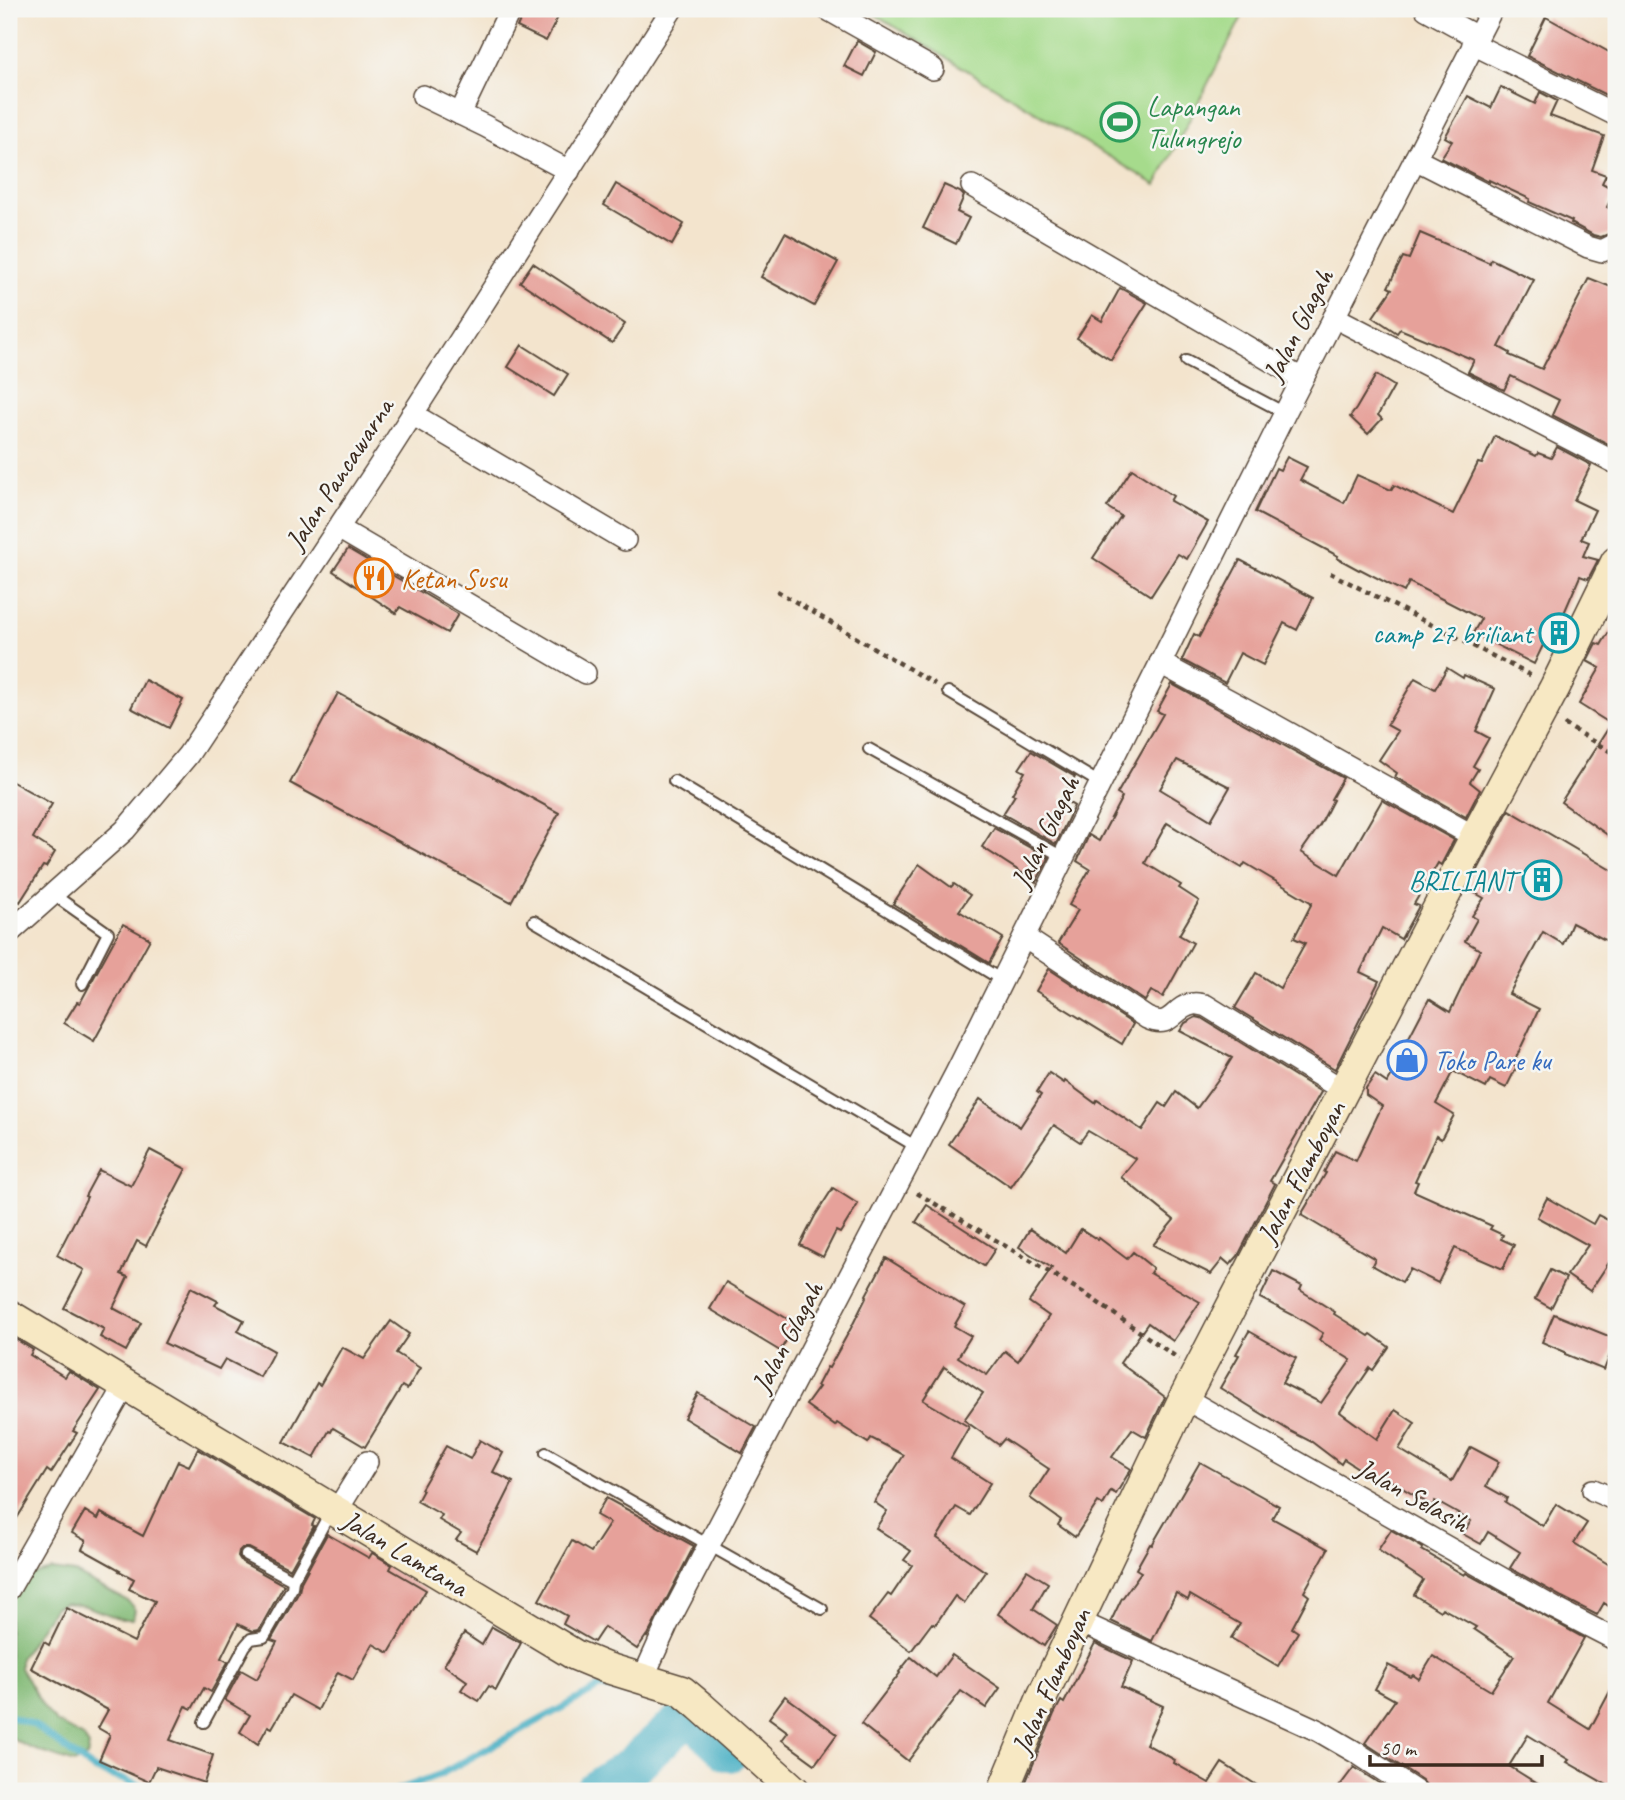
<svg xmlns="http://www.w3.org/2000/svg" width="1625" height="1800" font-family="Caveat,sans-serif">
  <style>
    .green { fill: #a6db8c; stroke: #708255; stroke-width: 2 }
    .forest { fill: #84bb78; stroke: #60724b; stroke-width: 2 }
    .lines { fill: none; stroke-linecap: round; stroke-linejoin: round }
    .stream { stroke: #44aec3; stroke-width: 7 }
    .river { stroke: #44aec3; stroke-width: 40 }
    .building { fill: #e6a19a; fill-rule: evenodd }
    .lane-casing { stroke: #574638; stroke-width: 14 }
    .street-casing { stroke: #574638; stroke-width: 24 }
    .secondary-casing { stroke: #574638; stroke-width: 33 }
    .path { stroke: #574638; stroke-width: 4.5; stroke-dasharray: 5 5; stroke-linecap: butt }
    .lane { stroke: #fff; stroke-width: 10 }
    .street { stroke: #fff; stroke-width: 21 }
    .secondary { stroke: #f7e8c3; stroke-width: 30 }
    .labels { text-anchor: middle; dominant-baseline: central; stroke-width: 5; stroke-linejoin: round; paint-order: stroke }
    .leisure-label { font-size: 28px; fill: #27864d; stroke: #f6f6f2; text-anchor: start }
    .street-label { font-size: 28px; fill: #3b2a1e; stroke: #f6f6f2 }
    .food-label { font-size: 28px; fill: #c56008; stroke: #f6f6f2; text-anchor: start }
    .culture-label { font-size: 28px; fill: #0d838f; stroke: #f6f6f2; text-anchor: end }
    .shop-label { font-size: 28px; fill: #366cbe; stroke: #f6f6f2; text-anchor: start }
  </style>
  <rect width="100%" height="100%" fill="#f6f6f2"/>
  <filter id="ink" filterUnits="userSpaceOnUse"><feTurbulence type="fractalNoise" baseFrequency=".0143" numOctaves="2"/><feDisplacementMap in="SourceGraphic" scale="14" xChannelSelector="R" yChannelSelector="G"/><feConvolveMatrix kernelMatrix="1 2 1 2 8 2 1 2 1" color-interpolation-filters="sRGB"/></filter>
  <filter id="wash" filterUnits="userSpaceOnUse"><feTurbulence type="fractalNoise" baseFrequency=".00686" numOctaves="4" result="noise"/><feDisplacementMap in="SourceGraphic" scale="28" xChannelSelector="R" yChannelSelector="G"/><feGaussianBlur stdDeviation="1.57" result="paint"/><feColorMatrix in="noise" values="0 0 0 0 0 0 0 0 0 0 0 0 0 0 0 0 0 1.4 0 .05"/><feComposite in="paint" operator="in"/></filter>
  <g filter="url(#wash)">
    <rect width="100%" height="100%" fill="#f3e4cd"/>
    <path class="green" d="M866 9H1246L1156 185Z"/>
    <path class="forest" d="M9 1570 35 1574 52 1570 75 1573 128 1601 135 1610 133 1619H121L85 1606 65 1603 55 1607 20 1658V1668L44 1708 56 1722 83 1737 89 1746 87 1757 74 1763 30 1748 9 1737Z"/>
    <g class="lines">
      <g class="stream">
        <path d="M660 1698 689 1715"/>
        <path d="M9 1716 34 1725 93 1769 155 1791"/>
        <path d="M395 1791 441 1774 600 1687 645 1694"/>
      </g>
      <path class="river" d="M594 1791 631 1767 689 1715 729 1752"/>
    </g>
    <g id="blocks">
      <g class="building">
        <path d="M523 9H547L559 15 546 41 517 27 522 16Z"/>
        <path d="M1546 17 1616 56V100L1527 56Z"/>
        <path d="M857 41 876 52 864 76 844 66Z"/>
        <path d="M1501 87 1535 104 1540 92 1557 101 1550 116 1604 136 1592 170 1606 175 1602 183 1615 190 1607 207 1616 212V231L1601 237 1593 235 1571 223 1572 221 1529 202 1530 199 1489 180V182L1441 158 1452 141 1445 137 1468 96 1491 108Z"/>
        <path d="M616 184 684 224 672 245 604 205Z"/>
        <path d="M944 185 960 192 964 196 957 212 969 218 956 244 923 228Z"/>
        <path d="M785 233 838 262 814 306 761 277Z"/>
        <path d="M1420 233 1490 263 1491 259 1534 280 1499 347 1510 353 1509 355 1542 369 1589 278 1616 289V448L1552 415 1559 400 1511 376 1504 390 1468 372 1474 360 1400 329 1397 333 1373 317 1392 289 1388 287 1403 257 1409 259Z"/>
        <path d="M533 263 625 324 612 343 520 282Z"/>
        <path d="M1120 288 1147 303 1111 360 1077 338 1092 315 1102 321Z"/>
        <path d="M522 345 568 374 554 396 508 367Z"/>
        <path d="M1376 375 1394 386 1378 415 1382 419 1368 434 1350 417 1356 409Z"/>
        <path d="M1495 436 1536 456 1538 453 1551 458 1557 447 1591 465 1574 500 1595 510 1581 539 1589 542 1583 556 1598 560 1588 579 1580 576 1561 620 1567 623 1556 646 1545 641 1534 664 1473 633 1481 619 1409 582 1404 592 1360 569 1359 570 1337 558 1338 556 1255 512 1276 468 1280 470 1287 457 1307 467 1300 480 1344 503 1357 475 1391 490 1394 485 1453 514 1478 463 1482 464Z"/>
        <path d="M1132 469 1173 496 1170 501 1208 522 1187 559 1178 554 1151 596 1093 558 1121 516 1107 507Z"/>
        <path d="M348 549 458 614 447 633 400 607 396 613 333 571Z"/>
        <path d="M1240 560 1313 598 1297 630 1284 623 1263 665 1240 653 1225 683 1182 660 1194 634 1199 637Z"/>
        <path d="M1616 620V828L1609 836 1561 802 1611 724 1579 704 1600 668 1587 661 1596 643 1601 645Z"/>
        <path d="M1447 668 1463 678 1464 675 1495 689 1476 731 1489 738 1473 766 1478 769 1470 782 1480 790 1466 817 1395 777 1397 773 1379 760 1398 731 1387 725 1415 678 1435 689Z"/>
        <path d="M145 680 183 700 169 728 131 708Z"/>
        <path d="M1172 684 1343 778 1331 799 1333 800 1320 825 1301 852 1339 875 1382 800 1454 840 1441 865 1438 863 1414 904 1419 906 1401 939 1382 928 1360 972 1379 981 1335 1069 1235 1008 1256 973 1280 988 1305 943 1294 938 1312 903 1245 863 1242 868 1167 823 1145 863 1181 885 1179 888 1199 901 1179 935 1193 943 1163 997 1151 991 1145 1001 1058 943 1078 910 1069 905 1090 869 1077 861 1089 835 1099 841 1122 797 1117 794 1163 714 1157 711ZM1177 760 1230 787 1211 820 1160 789Z"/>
        <path d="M338 693 559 813 511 902 290 783Z"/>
        <path d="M1031 751 1075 777 1061 798 1074 806 1056 844 1003 814 1015 795 1012 794 1025 772 1019 769Z"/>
        <path d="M9 780 52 804 33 838 55 852 46 867 43 866 20 902 9 894Z"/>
        <path d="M1509 810 1616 873V928L1609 942 1572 923 1563 944 1543 932 1509 994 1539 1009 1513 1064 1517 1066 1506 1088 1490 1080 1486 1088 1453 1071 1436 1104 1454 1115 1441 1139 1436 1136 1415 1181 1418 1182 1414 1191 1492 1226 1490 1229 1503 1235 1501 1239 1514 1245 1503 1269 1455 1248 1438 1283 1410 1269 1402 1282 1372 1265 1375 1259 1301 1215 1326 1173 1324 1172 1335 1151 1356 1161 1382 1106 1366 1095V1088L1375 1075 1387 1083 1408 1047 1405 1045 1429 999 1450 1012 1480 950 1465 941 1477 919 1472 916 1484 898 1468 889Z"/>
        <path d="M994 828 1049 858 1036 882 982 847Z"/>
        <path d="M919 864 951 887 954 884 970 895 959 911 1003 938 989 963 893 904Z"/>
        <path d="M123 924 150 939 94 1041 64 1023 77 1002 80 1003Z"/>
        <path d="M1049 969 1133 1024 1122 1044 1036 991Z"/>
        <path d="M1196 1017 1201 1018 1321 1092 1270 1181 1275 1184 1238 1256 1230 1265 1223 1259 1211 1274 1153 1245 1174 1220 1121 1177 1136 1159 1088 1131 1080 1142 1054 1125 1011 1187 949 1144 980 1099 1020 1127 1041 1095 1037 1092 1049 1073 1064 1083 1065 1081 1095 1103 1097 1100 1142 1130 1160 1103 1166 1107 1176 1092 1197 1108 1222 1074 1232 1058 1180 1031 1185 1023Z"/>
        <path d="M150 1150 186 1169 146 1246 137 1241 121 1274 128 1277 113 1308 141 1323 126 1351 100 1337 104 1329 64 1308 84 1270 57 1255 87 1197 85 1196 99 1170 131 1186Z"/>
        <path d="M833 1188 858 1204 840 1233 836 1231 823 1257 800 1245 815 1216Z"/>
        <path d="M1547 1198 1593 1224 1598 1215 1616 1224V1252L1590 1291 1567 1275 1588 1245 1537 1217Z"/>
        <path d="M927 1205 995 1249 984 1266 916 1222Z"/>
        <path d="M1030 1229 1066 1253 1081 1229 1098 1240 1099 1238 1127 1259 1133 1252 1153 1268 1150 1273 1200 1302 1173 1341 1148 1323 1120 1363 1165 1397 1146 1437 1132 1429 1112 1457 1131 1469 1116 1494 1111 1491 1103 1505 1098 1502 1075 1537 1058 1525 1061 1520 1030 1498 1049 1469 1004 1439 999 1445 964 1420 983 1393 944 1367 923 1400 969 1427 951 1458 990 1483 970 1515 956 1507 937 1538 986 1572 964 1603 955 1596 935 1625 932 1623 911 1651 869 1619 888 1594 891 1596 912 1565 904 1560 911 1551 876 1528 887 1511 874 1502 904 1455 871 1438 868 1443 837 1423 835 1426 806 1405 819 1387 817 1386 827 1367 829 1368 851 1328 867 1296 866 1295 886 1258 965 1307 954 1326 971 1336 958 1357 987 1375 1005 1351 1018 1361 1049 1316 1029 1302 1052 1268 1019 1247Z"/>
        <path d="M1550 1270 1566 1278 1551 1308 1535 1299Z"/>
        <path d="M1273 1271 1302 1286 1300 1290 1335 1312 1334 1314 1369 1336 1371 1334 1389 1347 1373 1370 1370 1368 1340 1412 1377 1439 1395 1410 1415 1423 1399 1449 1452 1481 1471 1447 1499 1462 1486 1486 1507 1498 1505 1502 1543 1526 1556 1504 1587 1523 1574 1543 1616 1569V1611L1604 1603 1597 1615 1562 1597 1510 1568 1520 1552 1488 1532 1481 1544 1463 1534 1471 1521 1435 1501 1432 1506 1384 1477 1381 1483 1344 1459 1341 1464 1312 1442 1290 1431 1220 1388 1239 1355 1236 1354 1249 1331 1296 1358 1282 1383 1321 1403 1351 1360 1319 1340 1323 1333 1295 1316 1260 1298Z"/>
        <path d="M726 1282 796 1324 780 1351 710 1309Z"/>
        <path d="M191 1287 218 1301 215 1305 244 1320 238 1331 274 1351 260 1377 225 1359 219 1369 164 1343Z"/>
        <path d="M1554 1314 1616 1339 1604 1370 1565 1354V1352L1542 1342Z"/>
        <path d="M391 1321 409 1334 396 1353 420 1368 407 1389 402 1386 365 1447 333 1428 331 1432 329 1431 314 1458 284 1442 317 1383 320 1385 342 1347 364 1359Z"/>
        <path d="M9 1335 33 1350 30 1355 65 1377 69 1371 100 1390 73 1431 77 1433 51 1473 47 1470 9 1531Z"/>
        <path d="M698 1393 756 1427 742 1453 684 1418Z"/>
        <path d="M480 1440 503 1453 493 1472 513 1482 499 1510H500L476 1551 456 1540 461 1533 439 1520 442 1515 417 1501 423 1490 421 1489 446 1446 470 1459Z"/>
        <path d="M198 1449 315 1519 312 1525 314 1526 290 1569 249 1548H242L239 1551 238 1556 242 1562 284 1585 259 1630 252 1631 238 1624 221 1658 228 1662 211 1692 204 1688 192 1709 186 1706 170 1740 213 1755 204 1783 156 1767 149 1782 99 1760 110 1735 98 1728 108 1710 31 1668 44 1642 49 1645 67 1608 134 1642 155 1601 129 1589 134 1579 119 1571 120 1570 82 1549 86 1541 72 1533 85 1511 98 1519 101 1513 143 1536 178 1461 189 1466Z"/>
        <path d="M1200 1462 1279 1506 1272 1518 1328 1549 1304 1592 1309 1596 1292 1628 1298 1632 1278 1666 1231 1638 1240 1624 1190 1595 1188 1600 1176 1593 1152 1641 1111 1621 1121 1600 1141 1572 1136 1569 1150 1544 1152 1545Z"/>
        <path d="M606 1498 694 1546 647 1637 646 1636 637 1649 604 1627 594 1642 563 1624 567 1616 539 1600 572 1541 591 1552 610 1523 596 1515Z"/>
        <path d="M1391 1530 1423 1548 1422 1550 1464 1575 1466 1573 1584 1638 1548 1703 1590 1729 1616 1680V1790L1567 1762 1569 1760 1528 1735 1509 1766 1549 1791H1428L1426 1785 1422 1780 1365 1743 1395 1700 1375 1689 1388 1665 1411 1677 1413 1675 1419 1679 1433 1656 1491 1691 1514 1656 1474 1629 1476 1627 1442 1608 1440 1611 1414 1595 1423 1580 1378 1550Z"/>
        <path d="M327 1534 369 1558 372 1553 392 1565 390 1569 426 1590 389 1653 373 1644 353 1680 338 1672 318 1710 291 1695 272 1728 268 1726 258 1744 240 1732 250 1715 225 1700 241 1670 257 1679 277 1642 271 1640 299 1592 301 1582Z"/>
        <path d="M1027 1570 1048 1583 1033 1609 1057 1625 1044 1646 998 1614Z"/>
        <path d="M492 1627 521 1643 496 1690 489 1686 479 1701 461 1690 467 1681 444 1665 464 1633 482 1645Z"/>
        <path d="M1095 1643 1133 1661 1121 1687 1163 1706 1146 1744 1175 1760 1174 1763 1209 1783 1222 1763 1266 1791H1022L1054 1714 1061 1701 1064 1703Z"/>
        <path d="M952 1655 1000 1688 986 1708 961 1691 908 1761 861 1724 900 1673 899 1672 911 1657 936 1677Z"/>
        <path d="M785 1696 837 1734 815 1764 782 1740 788 1732 769 1718Z"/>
        <path d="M1354 1767 1391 1791H1336Z"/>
      </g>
    </g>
  </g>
  <g filter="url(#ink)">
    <use href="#blocks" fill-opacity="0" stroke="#574638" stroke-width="2"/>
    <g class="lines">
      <g class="lane-casing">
        <g id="lane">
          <path d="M1186 361 1285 413"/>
          <path d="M948 692 1100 783"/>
          <path d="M869 749 1063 857"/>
          <path d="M674 781 1002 980"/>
          <path d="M54 895 108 933 82 984"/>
          <path d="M534 921 917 1147"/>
          <path d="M546 1453 822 1609"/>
          <path d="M246 1555 293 1580"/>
          <path d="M204 1722 245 1646 251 1639 264 1637 267 1632 292 1588 293 1580 331 1511"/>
        </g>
      </g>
      <g class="street-casing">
        <g id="street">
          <path d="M827 9 933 69"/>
          <path d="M1426 9 1477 37"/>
          <path d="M1473 44 1616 115"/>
          <path d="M423 96 485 126 569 171"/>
          <path d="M460 114 510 10"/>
          <path d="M1415 159 1588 247 1602 251 1616 244"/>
          <path d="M972 186 1302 379"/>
          <path d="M1334 317 1616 463"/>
          <path d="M412 414 625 540"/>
          <path d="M338 528 585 673"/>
          <path d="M1160 663 1262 718 1475 837"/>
          <path d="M9 933 125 830 188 755 387 454 672 9"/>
          <path d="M1024 937 1147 1018C1173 1030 1172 1007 1193 1004 1197 1003 1201 1005 1205 1005L1343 1090"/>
          <path d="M1184 1398 1556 1609 1616 1640"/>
          <path d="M1593 1490 1616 1500"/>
          <path d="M336 1512 367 1462"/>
          <path d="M9 1589 125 1386"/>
          <path d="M1078 1621 1319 1731 1357 1753 1415 1791"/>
          <path d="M643 1678 667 1625 956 1073 1285 413 1492 9"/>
        </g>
      </g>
      <g class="secondary-casing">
        <g id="secondary">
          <path d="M9 1315 575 1655 604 1667 682 1691 700 1706 795 1791"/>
          <path d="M1003 1791 1043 1695 1184 1398 1475 837 1555 687 1616 562"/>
        </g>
      </g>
      <g class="path">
        <path d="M1330 573 1532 676"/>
        <path d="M777 591 935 684"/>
        <path d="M1564 724 1616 755"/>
        <path d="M917 1193 1084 1293 1179 1359"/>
      </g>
      <use href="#lane" class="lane"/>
      <use href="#street" class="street"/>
      <use href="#secondary" class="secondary"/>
    </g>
  </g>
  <defs>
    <g id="stadium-ring" transform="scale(2.0125)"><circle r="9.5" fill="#f6f6f2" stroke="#2e9e5b" stroke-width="1.5"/><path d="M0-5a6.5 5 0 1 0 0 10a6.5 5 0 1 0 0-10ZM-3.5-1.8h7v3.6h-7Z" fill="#2e9e5b"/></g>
    <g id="restaurant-ring" transform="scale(2.0125)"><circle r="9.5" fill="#f6f6f2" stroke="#e8710a" stroke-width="1.5"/><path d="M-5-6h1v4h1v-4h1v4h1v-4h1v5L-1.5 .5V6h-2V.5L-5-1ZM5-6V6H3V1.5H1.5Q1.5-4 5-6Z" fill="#e8710a"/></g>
    <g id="building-ring" transform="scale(2.0125)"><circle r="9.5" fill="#f6f6f2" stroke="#0f9aa8" stroke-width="1.5"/><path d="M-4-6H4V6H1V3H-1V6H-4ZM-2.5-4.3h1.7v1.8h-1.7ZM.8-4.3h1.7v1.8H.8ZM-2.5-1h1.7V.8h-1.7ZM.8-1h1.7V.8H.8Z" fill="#0f9aa8"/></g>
    <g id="shop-ring" transform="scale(2.0125)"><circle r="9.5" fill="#f6f6f2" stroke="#3f7fe0" stroke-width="1.5"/><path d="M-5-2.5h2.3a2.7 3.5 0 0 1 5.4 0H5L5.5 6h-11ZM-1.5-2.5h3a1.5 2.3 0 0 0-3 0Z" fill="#3f7fe0"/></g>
  </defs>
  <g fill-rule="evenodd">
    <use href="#stadium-ring" x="1120" y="122"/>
    <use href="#restaurant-ring" x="374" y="578"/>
    <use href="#building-ring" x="1559" y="633"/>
    <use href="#building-ring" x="1542" y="880"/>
    <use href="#shop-ring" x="1407" y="1060"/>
  </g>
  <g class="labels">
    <g class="leisure-label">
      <text x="1147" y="106">Lapangan<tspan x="1147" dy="32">Tulungrejo</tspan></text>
    </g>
    <g class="street-label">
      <text transform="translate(1298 325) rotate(-63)">Jalan Glagah</text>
      <text transform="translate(339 474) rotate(-57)">Jalan Pancawarna</text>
      <text transform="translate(1045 832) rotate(-64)">Jalan Glagah</text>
      <text transform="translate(1301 1172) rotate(-62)">Jalan Flamboyan</text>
      <text transform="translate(787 1337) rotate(-62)">Jalan Glagah</text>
      <text transform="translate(1413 1495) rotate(29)">Jalan Selasih</text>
      <text transform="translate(405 1553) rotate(31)">Jalan Lamtana</text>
      <text transform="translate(1051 1681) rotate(-66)">Jalan Flamboyan</text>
    </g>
    <g class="food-label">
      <text x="401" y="578">Ketan Susu</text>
    </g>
    <g class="culture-label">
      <text x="1532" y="633">camp 27 briliant</text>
      <text x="1515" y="880">BRILIANT</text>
    </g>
    <g class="shop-label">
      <text x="1434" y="1060">Toko Pare ku</text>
    </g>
  </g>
  <rect width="1625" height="1800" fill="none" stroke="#f6f6f2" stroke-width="35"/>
  <path d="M1370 1755v10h172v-10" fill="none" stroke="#3b2a1e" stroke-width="3.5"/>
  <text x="1380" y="1755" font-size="21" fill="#3b2a1e" stroke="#f6f6f2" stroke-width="5" paint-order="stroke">50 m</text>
</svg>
